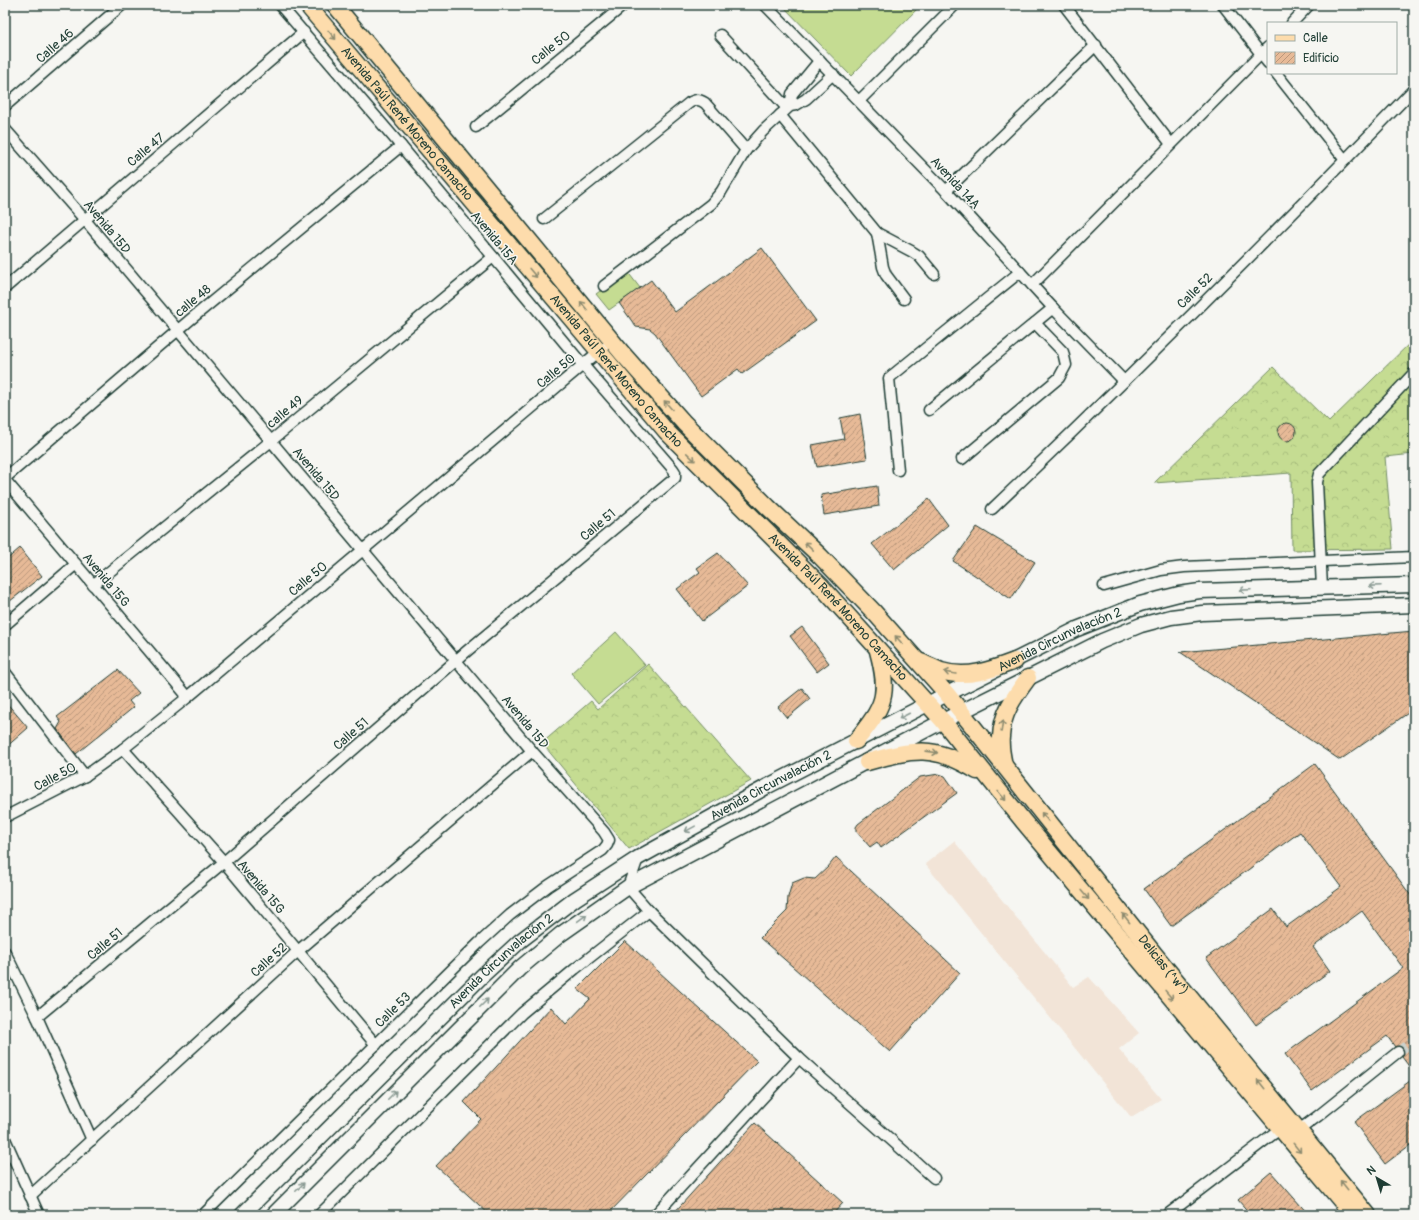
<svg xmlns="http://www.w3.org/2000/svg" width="1419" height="1220" font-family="Pangolin,sans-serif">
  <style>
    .built { fill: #f2e4d7 }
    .forest { fill: url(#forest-crowns); stroke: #728c63 }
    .pitch { fill: #c5dc92; stroke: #728c63 }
    .building { fill: url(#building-hatch); stroke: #1f3d34 }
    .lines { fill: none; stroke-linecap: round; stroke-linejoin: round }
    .street-tunnel { stroke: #cbd1cc; stroke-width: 10; stroke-dasharray: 10 5; stroke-linecap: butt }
    .street-casing { stroke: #1f3d34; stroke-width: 13 }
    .secondary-casing { stroke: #1f3d34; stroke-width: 17 }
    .primary-casing { stroke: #1f3d34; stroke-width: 19 }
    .street { stroke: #f6f6f2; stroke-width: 10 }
    .secondary { stroke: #f6f6f2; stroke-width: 14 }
    .primary { stroke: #fddcac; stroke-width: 16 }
    .oneway { stroke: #8e8c70 }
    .oneway2 { stroke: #8a9a93 }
    .labels { text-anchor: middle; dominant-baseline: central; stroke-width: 3; stroke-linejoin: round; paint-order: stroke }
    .street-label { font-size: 13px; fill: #1f3d34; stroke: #f6f6f2 }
  </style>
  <defs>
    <pattern id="forest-crowns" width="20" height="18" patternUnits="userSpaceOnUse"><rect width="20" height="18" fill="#c5dc92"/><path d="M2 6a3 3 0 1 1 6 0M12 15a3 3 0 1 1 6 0" fill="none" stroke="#a9be7e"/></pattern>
    <pattern id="building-hatch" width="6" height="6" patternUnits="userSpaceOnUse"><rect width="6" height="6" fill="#e7ba97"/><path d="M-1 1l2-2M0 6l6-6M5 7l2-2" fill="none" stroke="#bb987c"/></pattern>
  </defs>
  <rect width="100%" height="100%" fill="#f6f6f2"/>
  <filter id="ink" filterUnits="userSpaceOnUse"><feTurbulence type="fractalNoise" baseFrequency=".025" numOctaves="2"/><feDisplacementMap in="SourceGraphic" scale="8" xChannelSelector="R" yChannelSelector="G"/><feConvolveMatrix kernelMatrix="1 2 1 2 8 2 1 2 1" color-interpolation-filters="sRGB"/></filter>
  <g filter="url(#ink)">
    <path class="built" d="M954 841 1073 987 1089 977 1139 1033 1119 1049 1161 1099 1131 1117 925 864Z"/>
    <g class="forest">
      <path d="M1414 339V454L1385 457 1393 549 1292 550 1291 473 1154 483 1273 367 1329 422Z"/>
      <path d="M648 664 751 781 629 849 542 743 591 701 598 709Z"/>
    </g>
    <g class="pitch">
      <path d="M782 5H921L851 76Z"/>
      <path d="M627 271 640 288 609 310 596 294Z"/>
      <path d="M616 632 645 665 598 704 571 673Z"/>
    </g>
    <g class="building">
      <path d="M762 248 816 321 742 374 738 369 701 396 655 333 650 329 636 327 619 303 651 280 675 312Z"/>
      <path d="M860 414 867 459 817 467 812 445 844 439 840 418Z"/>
      <circle cx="1287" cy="432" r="9"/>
      <path d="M877 486 879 506 824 515 821 495Z"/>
      <path d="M929 499 948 525 894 570 872 544Z"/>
      <path d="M977 527 1035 562 1011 599 953 561Z"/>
      <path d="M20 548 42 576 5 605V561Z"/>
      <path d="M718 553 748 586 702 621 677 589 700 572 697 568Z"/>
      <path d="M802 627 829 663 817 672 790 636Z"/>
      <path d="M1414 631V709L1340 760 1180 652Z"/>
      <path d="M118 670 139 693 129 701 134 707 76 754 57 729 61 722 57 717Z"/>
      <path d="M802 688 810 699 787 718 778 707Z"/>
      <path d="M5 701 28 728 5 748Z"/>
      <path d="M1315 764 1414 900V1073L1402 1057 1404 1054 1403 1048 1400 1046 1395 1047 1387 1036 1312 1091 1285 1054 1403 968 1362 911 1313 947 1330 971 1256 1025 1206 958 1273 909 1286 927 1341 887 1300 832 1171 926 1144 889Z"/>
      <path d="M939 774 945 776 957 793 881 848 877 842 870 847 856 831V827L858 824 920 777Z"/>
      <path d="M836 857 960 973 890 1052 760 938 787 911 788 897 792 883 804 878 815 879 828 867Z"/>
      <path d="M625 941 757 1061 607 1215H490L436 1166 481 1119 464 1102 551 1007 566 1024 590 999 577 989Z"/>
      <path d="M1414 1078V1142L1385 1164 1354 1122Z"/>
      <path d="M755 1123 843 1203 832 1215H672Z"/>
      <path d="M1271 1172 1309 1215H1251L1238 1200Z"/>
    </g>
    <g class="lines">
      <path class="street-tunnel" d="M1398 1052 1414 1040"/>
      <g class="street-casing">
        <g id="street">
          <path d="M765 5 946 191 1053 308 1124 381"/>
          <path d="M1064 5 1171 144"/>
          <path d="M1223 5 1268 63"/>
          <path d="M1292 23 1309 5"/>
          <path d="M720 35 787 108"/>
          <path d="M1276 73 1345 160"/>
          <path d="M859 101 955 5"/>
          <path d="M5 106 122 5"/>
          <path d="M790 106 792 94 820 60"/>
          <path d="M780 115 877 233 911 251 919 256 934 274"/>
          <path d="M476 127 624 5"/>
          <path d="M5 129 85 220 532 751 604 832 609 840 607 845 603 850 548 886 510 915 479 943 203 1215"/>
          <path d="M946 191 1096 45"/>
          <path d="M544 219 689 103C696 99 699 99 705 103L746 150"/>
          <path d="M877 233 883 267 886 275 904 299"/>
          <path d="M1032 285 1268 47"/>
          <path d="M604 286 711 204 721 192 746 150 763 131 790 106 796 105 806 99 833 74"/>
          <path d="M5 288 304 32"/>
          <path d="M929 410 1053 308"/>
          <path d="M962 459 1059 378 1066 365 1063 352 1035 323"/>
          <path d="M898 470 889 378 1020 272"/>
          <path d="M5 478 191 319 401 146"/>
          <path d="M5 480 188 697"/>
          <path d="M992 509C1136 372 1276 232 1414 89"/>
          <path d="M93 585 271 441 493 257"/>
          <path d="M1104 586 1161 570 1184 567 1414 557"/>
          <path d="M1322 588 1317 482 1319 474 1414 373"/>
          <path d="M5 625 76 564"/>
          <path d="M5 672 85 776"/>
          <path d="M123 749 224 862 376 1045"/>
          <path d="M5 817 85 776 123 749 188 697 603 348"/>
          <path d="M638 858 628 887 649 911 799 1058 934 1178"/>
          <path d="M5 952 37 1017 92 1140"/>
          <path d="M37 1017 224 862 467 651 675 478V472L673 469 583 365 401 146 280 5"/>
          <path d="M1299 1130 1318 1116 1398 1052"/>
          <path d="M5 1139 39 1215"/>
          <path d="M30 1196 298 951 532 751"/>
          <path d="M319 1215 522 1013 575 969 649 911"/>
          <path d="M655 1215 799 1058"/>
          <path d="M1167 1215 1281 1128"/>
        </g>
      </g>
      <g class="secondary-casing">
        <g id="secondary">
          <path id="s1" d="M242 1215 483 975 520 941 575 899 638 858 768 786 947 694 1077 629 1140 604 1179 594 1200 591 1414 585"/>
          <path d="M273 1215 520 968 561 934 628 887 943 721 1102 641 1141 625 1171 617 1202 613 1414 605"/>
        </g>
      </g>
      <g class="primary-casing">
        <g id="primary">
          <path id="s2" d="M307 5 666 431 822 587 943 721 1024 822 1353 1215"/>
          <path id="s3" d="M335 5 622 353 684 423 768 507 820 556 873 611 947 694 1155 955 1368 1215"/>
          <path d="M921 662C928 665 934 668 941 671 967 679 991 670 1015 661"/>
          <path d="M856 741C884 706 890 696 878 651"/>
          <path d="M867 762C914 749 933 744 977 771"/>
          <path d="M1004 765C1002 756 1000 746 1001 737 1002 713 1014 697 1028 678"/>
        </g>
      </g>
      <use href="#street" class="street"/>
      <use href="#secondary" class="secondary"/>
      <use href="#primary" class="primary"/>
    </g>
    <defs><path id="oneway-shaft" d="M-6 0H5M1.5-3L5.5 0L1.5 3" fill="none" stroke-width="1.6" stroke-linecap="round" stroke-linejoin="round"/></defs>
    <g class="oneway">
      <use href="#oneway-shaft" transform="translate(332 35) rotate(50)"/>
      <use href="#oneway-shaft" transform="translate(533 273) rotate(50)"/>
      <use href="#oneway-shaft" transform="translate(584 306) rotate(-129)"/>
      <use href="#oneway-shaft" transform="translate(668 405) rotate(-132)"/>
      <use href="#oneway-shaft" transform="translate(691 457) rotate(44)"/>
      <use href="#oneway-shaft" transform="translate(809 546) rotate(-136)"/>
      <use href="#oneway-shaft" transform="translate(899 640) rotate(-132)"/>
      <use href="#oneway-shaft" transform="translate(950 673) rotate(-170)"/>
      <use href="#oneway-shaft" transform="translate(1002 726) rotate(-82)"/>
      <use href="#oneway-shaft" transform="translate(932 752) rotate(8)"/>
      <use href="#oneway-shaft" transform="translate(1002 796) rotate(50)"/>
      <use href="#oneway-shaft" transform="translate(1045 817) rotate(-129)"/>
      <use href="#oneway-shaft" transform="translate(1085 895) rotate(50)"/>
      <use href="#oneway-shaft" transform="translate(1126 918) rotate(-128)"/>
      <use href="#oneway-shaft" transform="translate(1169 995) rotate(50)"/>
      <use href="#oneway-shaft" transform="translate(1261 1084) rotate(-129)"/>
      <use href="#oneway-shaft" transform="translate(1297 1148) rotate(51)"/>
      <use href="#oneway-shaft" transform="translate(1344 1185) rotate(-129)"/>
    </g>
    <g class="oneway2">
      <use href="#oneway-shaft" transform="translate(1375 586) rotate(178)"/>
      <use href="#oneway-shaft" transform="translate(1245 590) rotate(178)"/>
      <use href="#oneway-shaft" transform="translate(904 716) rotate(153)"/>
      <use href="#oneway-shaft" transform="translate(690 829) rotate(151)"/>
      <use href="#oneway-shaft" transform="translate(582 918) rotate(-36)"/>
      <use href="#oneway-shaft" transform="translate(484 1003) rotate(-45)"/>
      <use href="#oneway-shaft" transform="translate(392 1095) rotate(-45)"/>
      <use href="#oneway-shaft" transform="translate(300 1187) rotate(-45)"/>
    </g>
  </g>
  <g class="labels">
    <g class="street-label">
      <text transform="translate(55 46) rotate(-41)">Calle 46</text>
      <text transform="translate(551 48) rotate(-39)">Calle 50</text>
      <text stroke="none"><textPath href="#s2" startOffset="155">Avenida Paúl René Moreno Camacho</textPath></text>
      <text transform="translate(146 150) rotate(-40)">Calle 47</text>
      <text transform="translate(955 183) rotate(47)">Avenida 14A</text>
      <text transform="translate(107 227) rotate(50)">Avenida 15D</text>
      <text transform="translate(494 238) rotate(50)">Avenida 15A</text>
      <text transform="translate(1195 291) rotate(-45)">Calle 52</text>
      <text transform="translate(193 301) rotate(-40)">calle 48</text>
      <text transform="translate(556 371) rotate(-40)">Calle 50</text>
      <text stroke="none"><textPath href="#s2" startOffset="479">Avenida Paúl René Moreno Camacho</textPath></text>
      <text transform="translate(285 412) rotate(-40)">calle 49</text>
      <text transform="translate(316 474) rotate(50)">Avenida 15D</text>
      <text transform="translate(598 525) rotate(-40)">Calle 51</text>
      <text transform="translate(308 579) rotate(-40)">Calle 50</text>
      <text transform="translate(106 580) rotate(50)">Avenida 15G</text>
      <text stroke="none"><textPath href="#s2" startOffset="803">Avenida Paúl René Moreno Camacho</textPath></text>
      <text stroke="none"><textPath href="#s1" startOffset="1010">Avenida Circunvalación 2</textPath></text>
      <text transform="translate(525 722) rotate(50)">Avenida 15D</text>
      <text transform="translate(351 734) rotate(-41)">Calle 51</text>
      <text transform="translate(55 777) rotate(-28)">Calle 50</text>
      <text stroke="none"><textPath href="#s1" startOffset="686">Avenida Circunvalación 2</textPath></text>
      <text transform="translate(261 887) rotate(50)">Avenida 15G</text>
      <text transform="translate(105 944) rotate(-40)">Calle 51</text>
      <text transform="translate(269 960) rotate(-42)">Calle 52</text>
      <text stroke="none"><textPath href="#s1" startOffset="363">Avenida Circunvalación 2</textPath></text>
      <text stroke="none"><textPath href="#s3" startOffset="1269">Delicias (^w^)</textPath></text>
      <text transform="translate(393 1010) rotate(-45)">Calle 53</text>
    </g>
  </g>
  <rect width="1419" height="1220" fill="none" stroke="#f6f6f2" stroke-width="20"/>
  <rect x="10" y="10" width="1399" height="1200" fill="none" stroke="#1f3d34" stroke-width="1.5" filter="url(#ink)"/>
  <rect x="1267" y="22" width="130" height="52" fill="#f6f6f2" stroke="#a0aca6"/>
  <rect x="1275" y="35" width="20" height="6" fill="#fddcac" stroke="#a0aca6"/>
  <text x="1303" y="42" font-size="12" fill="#1f3d34">Calle</text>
  <rect x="1275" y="52" width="20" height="12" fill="url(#building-hatch)" stroke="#a0aca6"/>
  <text x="1303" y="62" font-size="12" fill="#1f3d34">Edificio</text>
  <g transform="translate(1377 1178) rotate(322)" stroke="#f6f6f2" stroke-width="3" paint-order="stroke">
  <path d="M0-3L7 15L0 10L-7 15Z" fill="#1f3d34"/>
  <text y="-6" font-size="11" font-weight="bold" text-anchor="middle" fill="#1f3d34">N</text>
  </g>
</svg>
